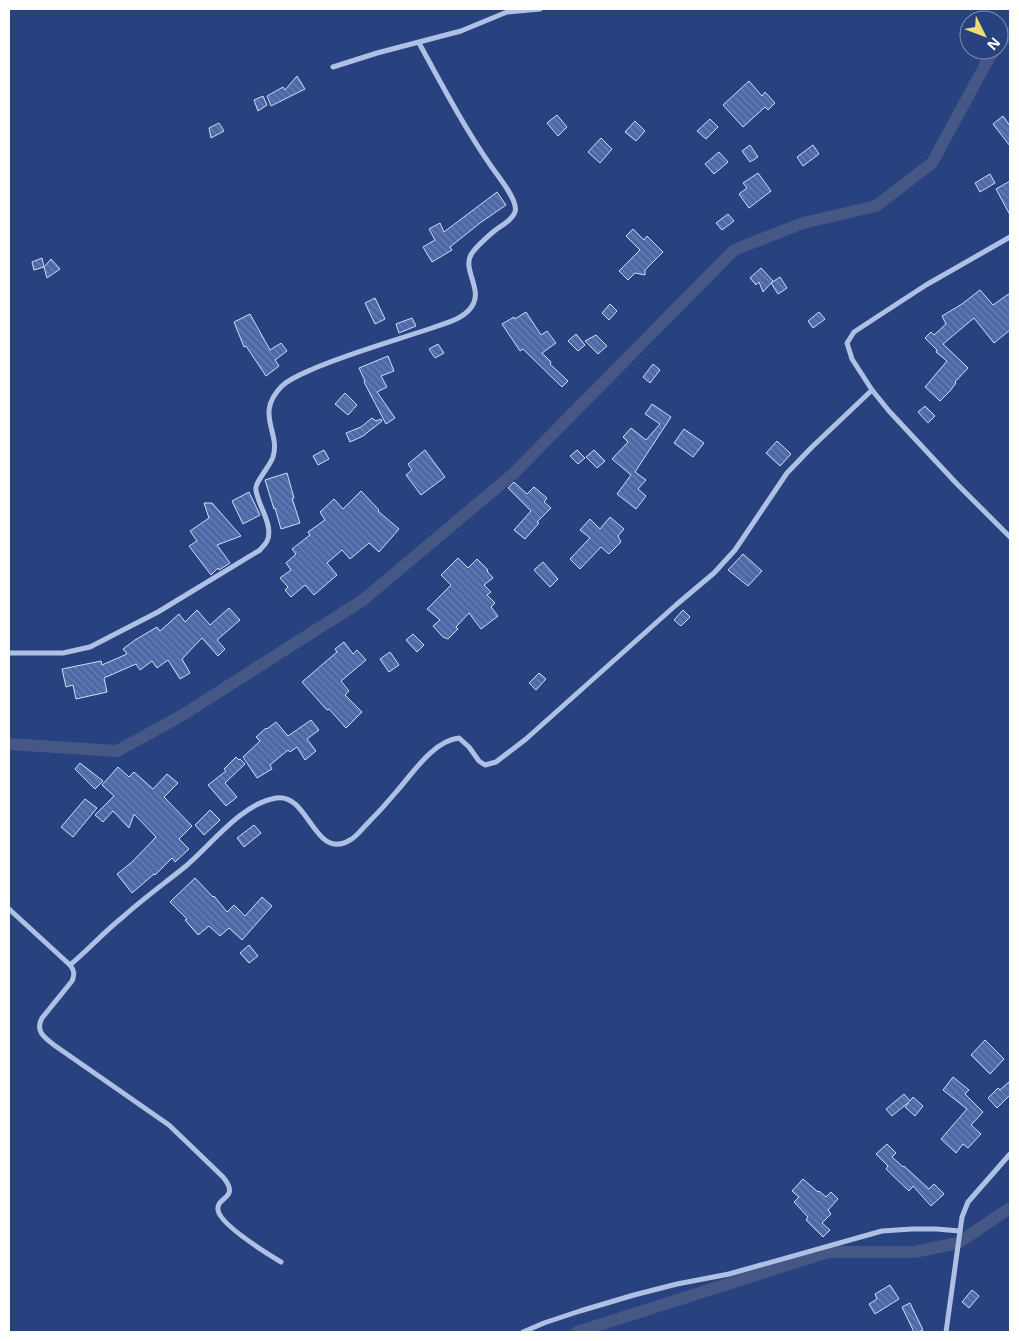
<svg xmlns="http://www.w3.org/2000/svg" width="1019" height="1341" font-family="'Open Sans',sans-serif">
  <style>
    .lines { fill: none; stroke-linecap: round; stroke-linejoin: round }
    .canal { stroke: #455785; stroke-width: 12 }
    .building { fill: url(#building-back-hatch); stroke: #d2ddf4 }
    .street { stroke: #afc0e5; stroke-width: 5 }
  </style>
  <defs>
    <pattern id="building-back-hatch" width="6" height="6" patternUnits="userSpaceOnUse" patternTransform="scale(1.25)"><rect width="6" height="6" fill="#4d68a6"/><path d="M-1 5l2 2M0 0l6 6M5-1l2 2" fill="none" stroke="#687fb3"/></pattern>
  </defs>
  <rect width="100%" height="100%" fill="#28417f"/>
  <g class="lines">
    <g class="canal">
      <path d="M999 45 1010 32"/>
      <path d="M9 744 117 751 181 716 363 600 513 474 734 250 803 223 876 206 932 163 990 56 995 50"/>
      <path d="M577 1332 828 1252H914L958 1243 1010 1208"/>
    </g>
  </g>
  <g class="building">
    <path d="M297 76 305 89 271 106 267 96 283 87 285 90Z"/>
    <path d="M749 81 762 96 765 92 775 103 768 110 765 107 743 127 723 105Z"/>
    <path d="M263 96 267 105 258 111 254 100Z"/>
    <path d="M557 115 567 127 558 136 547 123Z"/>
    <path d="M1003 116 1010 126V146L993 124Z"/>
    <path d="M710 119 718 127 706 139 697 131Z"/>
    <path d="M635 121 645 131 636 141 625 132Z"/>
    <path d="M219 123 224 131 211 138 209 128Z"/>
    <path d="M601 138 612 149 600 163 588 152Z"/>
    <path d="M750 145 758 157 750 162 742 151Z"/>
    <path d="M813 145 819 154 803 166 797 157Z"/>
    <path d="M719 152 728 162 714 174 705 164Z"/>
    <path d="M758 173 771 191 749 208 739 194 747 188 743 183Z"/>
    <path d="M990 174 995 183 980 192 975 183Z"/>
    <path d="M1010 181V215L996 189Z"/>
    <path d="M497 192 506 205 480 223 450 247 452 250 432 262 423 247 435 240 429 229 440 223 444 232Z"/>
    <path d="M728 214 734 221 722 230 716 223Z"/>
    <path d="M633 229 644 240 647 236 663 252 645 270V275L635 273 628 280 619 271 640 250 626 236Z"/>
    <path d="M42 258 44 267 34 270 32 262Z"/>
    <path d="M51 259 60 269 47 278 44 267Z"/>
    <path d="M761 268 773 281 763 292 759 282 756 285 750 278Z"/>
    <path d="M780 277 787 288 778 294 771 283Z"/>
    <path d="M980 290 993 305 1010 293V330L994 343 974 318 943 344 968 368 955 382 956 383 950 391 940 401 925 387 947 361 936 352 937 350 925 338 931 332 934 335 946 324 942 316 962 304Z"/>
    <path d="M375 298 385 319 375 324 365 303Z"/>
    <path d="M610 304 617 311 609 320 602 313Z"/>
    <path d="M526 312 541 335 547 331 556 343 542 353 551 362 550 364 568 381 562 387 523 349 520 351 502 324 514 317 515 319Z"/>
    <path d="M819 312 825 319 813 328 808 321Z"/>
    <path d="M250 314 270 350 281 343 287 351 275 360 279 366 266 376 246 346 244 347 234 322Z"/>
    <path d="M412 318 416 326 399 333 396 324Z"/>
    <path d="M576 334 585 345 578 351 568 341Z"/>
    <path d="M596 335 607 346 598 354 585 341Z"/>
    <path d="M438 344 444 353 435 358 429 349Z"/>
    <path d="M388 356 394 371 381 376 387 387 377 392 395 418 386 424 364 382 365 381 359 368Z"/>
    <path d="M653 364 660 370 650 383 643 377Z"/>
    <path d="M345 393 357 405 348 415 335 404Z"/>
    <path d="M652 404 671 417 635 472 646 480 638 489 646 496 636 509 617 494 631 475 612 459 628 442 623 437 631 428 646 440 660 424 645 414Z"/>
    <path d="M925 406 935 416 928 423 918 412Z"/>
    <path d="M372 418 376 421 381 419 382 421 363 436 350 442 346 433 361 427Z"/>
    <path d="M684 429 704 443 693 457 674 443Z"/>
    <path d="M777 441 791 454 780 466 766 453Z"/>
    <path d="M324 450 329 459 318 465 313 456Z"/>
    <path d="M425 450 445 477 421 495 406 475 412 470 408 464Z"/>
    <path d="M577 450 585 458 578 464 570 456Z"/>
    <path d="M594 450 605 461 597 468 586 457Z"/>
    <path d="M287 473 294 498H292L300 523 281 529 275 508 274 509 265 480Z"/>
    <path d="M514 482 527 494 534 487 547 498 544 502 551 508 537 522 539 523 525 539 514 530 531 511 508 488Z"/>
    <path d="M361 491 379 510 378 511 399 529 379 552 369 543 350 559 342 550 327 563 337 575 314 595 305 585 291 597 285 590 288 587 280 578 291 570 286 563 296 554 292 549 310 535 308 532 325 520 320 512 334 499 343 509Z"/>
    <path d="M249 492 260 515 243 524 232 501Z"/>
    <path d="M204 503H212L241 536 217 545 230 563 219 570 218 568 211 575 189 546 197 541 190 531 209 518Z"/>
    <path d="M610 517 624 529 618 536 621 542 609 554 601 547 580 569 570 559 590 538 580 530 590 519 600 529Z"/>
    <path d="M743 554 762 571 748 586 728 570Z"/>
    <path d="M458 558 468 568 477 559 488 570 487 571 493 578 484 585 491 592 487 595 495 603 491 607 498 616 481 629 469 613 456 627 458 629 448 639 443 637 433 626 440 620 427 609 451 585 441 575Z"/>
    <path d="M543 562 558 579 550 587 534 570Z"/>
    <path d="M229 608 240 620 217 640 225 649 218 656 202 638 182 659 190 673 180 679 168 660 157 668 152 661 140 670 136 664 104 678 107 692 76 699 73 685 66 687 62 669 101 661 102 665 127 654 123 649 135 640 157 627 160 631 179 614 185 622 197 610 210 625Z"/>
    <path d="M683 610 690 617 681 626 674 620Z"/>
    <path d="M413 634 424 645 417 652 406 640Z"/>
    <path d="M344 642 353 654 357 650 366 660 341 681 349 691 345 695 362 712 346 728 329 709 327 710 302 682 337 652 335 649Z"/>
    <path d="M390 652 399 665 389 672 380 659Z"/>
    <path d="M539 673 546 679 536 690 529 683Z"/>
    <path d="M311 720 319 730 307 739 316 751 305 760 297 747 290 752 288 750 270 765 272 769 257 778 243 757 260 741 256 737 266 728 267 729 276 722 288 736Z"/>
    <path d="M236 757 239 760 240 759 245 764 225 783 237 797 226 806 208 785 226 771 224 769Z"/>
    <path d="M80 763 103 781 95 789 75 769Z"/>
    <path d="M118 767 129 777 134 772 153 789 167 774 178 783 164 797 192 826 179 839 189 849 175 862 172 858 155 875 154 874 132 893 117 874 132 862 156 837 134 814 129 828 113 811 103 822 95 815 114 796 102 785Z"/>
    <path d="M85 799 97 808 73 837 61 827Z"/>
    <path d="M210 810 220 820 204 835 195 825Z"/>
    <path d="M254 825 261 833 244 847 237 838Z"/>
    <path d="M195 878 213 897 214 896 227 912 234 905 245 916 262 897 272 906 242 940 229 928 220 936 209 926 198 935 185 920 187 919 170 902Z"/>
    <path d="M249 945 258 956 249 963 240 953Z"/>
    <path d="M985 1040 1004 1059 990 1074 971 1055Z"/>
    <path d="M953 1077 969 1090 965 1094 983 1112 971 1125 981 1134 968 1148 963 1144 956 1153 941 1139 967 1109 943 1090Z"/>
    <path d="M1010 1081V1095L997 1108 988 1098 998 1088 1000 1090Z"/>
    <path d="M904 1094 910 1101 913 1097 923 1106 915 1116 905 1107 909 1102 892 1116 886 1109Z"/>
    <path d="M887 1144 896 1153 892 1157 903 1167 904 1166 929 1189 934 1184 944 1194 931 1206 913 1186 909 1191 886 1169 888 1166 876 1154Z"/>
    <path d="M803 1179 818 1192 819 1191 826 1197 831 1192 838 1199 828 1210 831 1214 822 1223 830 1230 823 1237 806 1220 808 1217 794 1202 799 1197 792 1191Z"/>
    <path d="M890 1285 899 1299 875 1314 869 1304 877 1299 875 1294Z"/>
    <path d="M972 1290 979 1296 969 1308 962 1302Z"/>
    <path d="M910 1303 923 1330 918 1332H914L902 1307Z"/>
  </g>
  <g class="lines">
    <g class="street">
      <path d="M333 67 377 53 461 31 507 12 540 9"/>
      <path d="M1010 237 926 285 883 313 854 332 847 343 852 359 872 390 889 411 957 484 1010 537"/>
      <path d="M9 653H63L90 647 158 612 260 550C262 547 266 544 267 541 273 529 263 512 259 501 258 497 255 491 256 487 257 480 270 466 273 457 281 432 254 414 282 386 290 378 304 373 315 368 353 352 393 341 432 328 445 323 460 320 469 310 487 291 460 270 472 253 477 246 486 238 493 232 500 226 512 221 515 212 519 201 498 176 491 166 464 127 442 85 419 43"/>
      <path d="M9 909 70 965C89 949 105 931 124 916 144 898 165 883 186 866 212 844 241 804 276 798 309 792 314 862 350 840 356 837 361 830 366 825 377 814 387 803 397 791 413 773 433 741 459 738L469 747 479 761 485 765 496 762 526 739 676 605 714 573 735 550 787 473 812 447 872 390"/>
      <path d="M70 965C74 970 75 974 72 981L42 1018C35 1031 44 1037 54 1045L169 1125 223 1177C241 1199 216 1196 218 1210 220 1225 268 1254 281 1262"/>
      <path d="M523 1332 544 1323 580 1311 634 1295 677 1284 729 1274 882 1231 912 1229H936L960 1231"/>
      <path d="M946 1332 962 1217 968 1202 1010 1154"/>
    </g>
  </g>
  <rect width="1019" height="1341" fill="none" stroke="#ffffff" stroke-width="20"/>
  <g transform="translate(984 35) rotate(132)"><circle r="24" fill="#28417f" stroke="#7e8db2"/>
  <path d="M0-4L9 19L0 12L-9 19Z" fill="#eddc75"/>
  <text y="-8" font-size="14" font-weight="bold" text-anchor="middle" fill="#ffffff">N</text>
  </g>
</svg>
